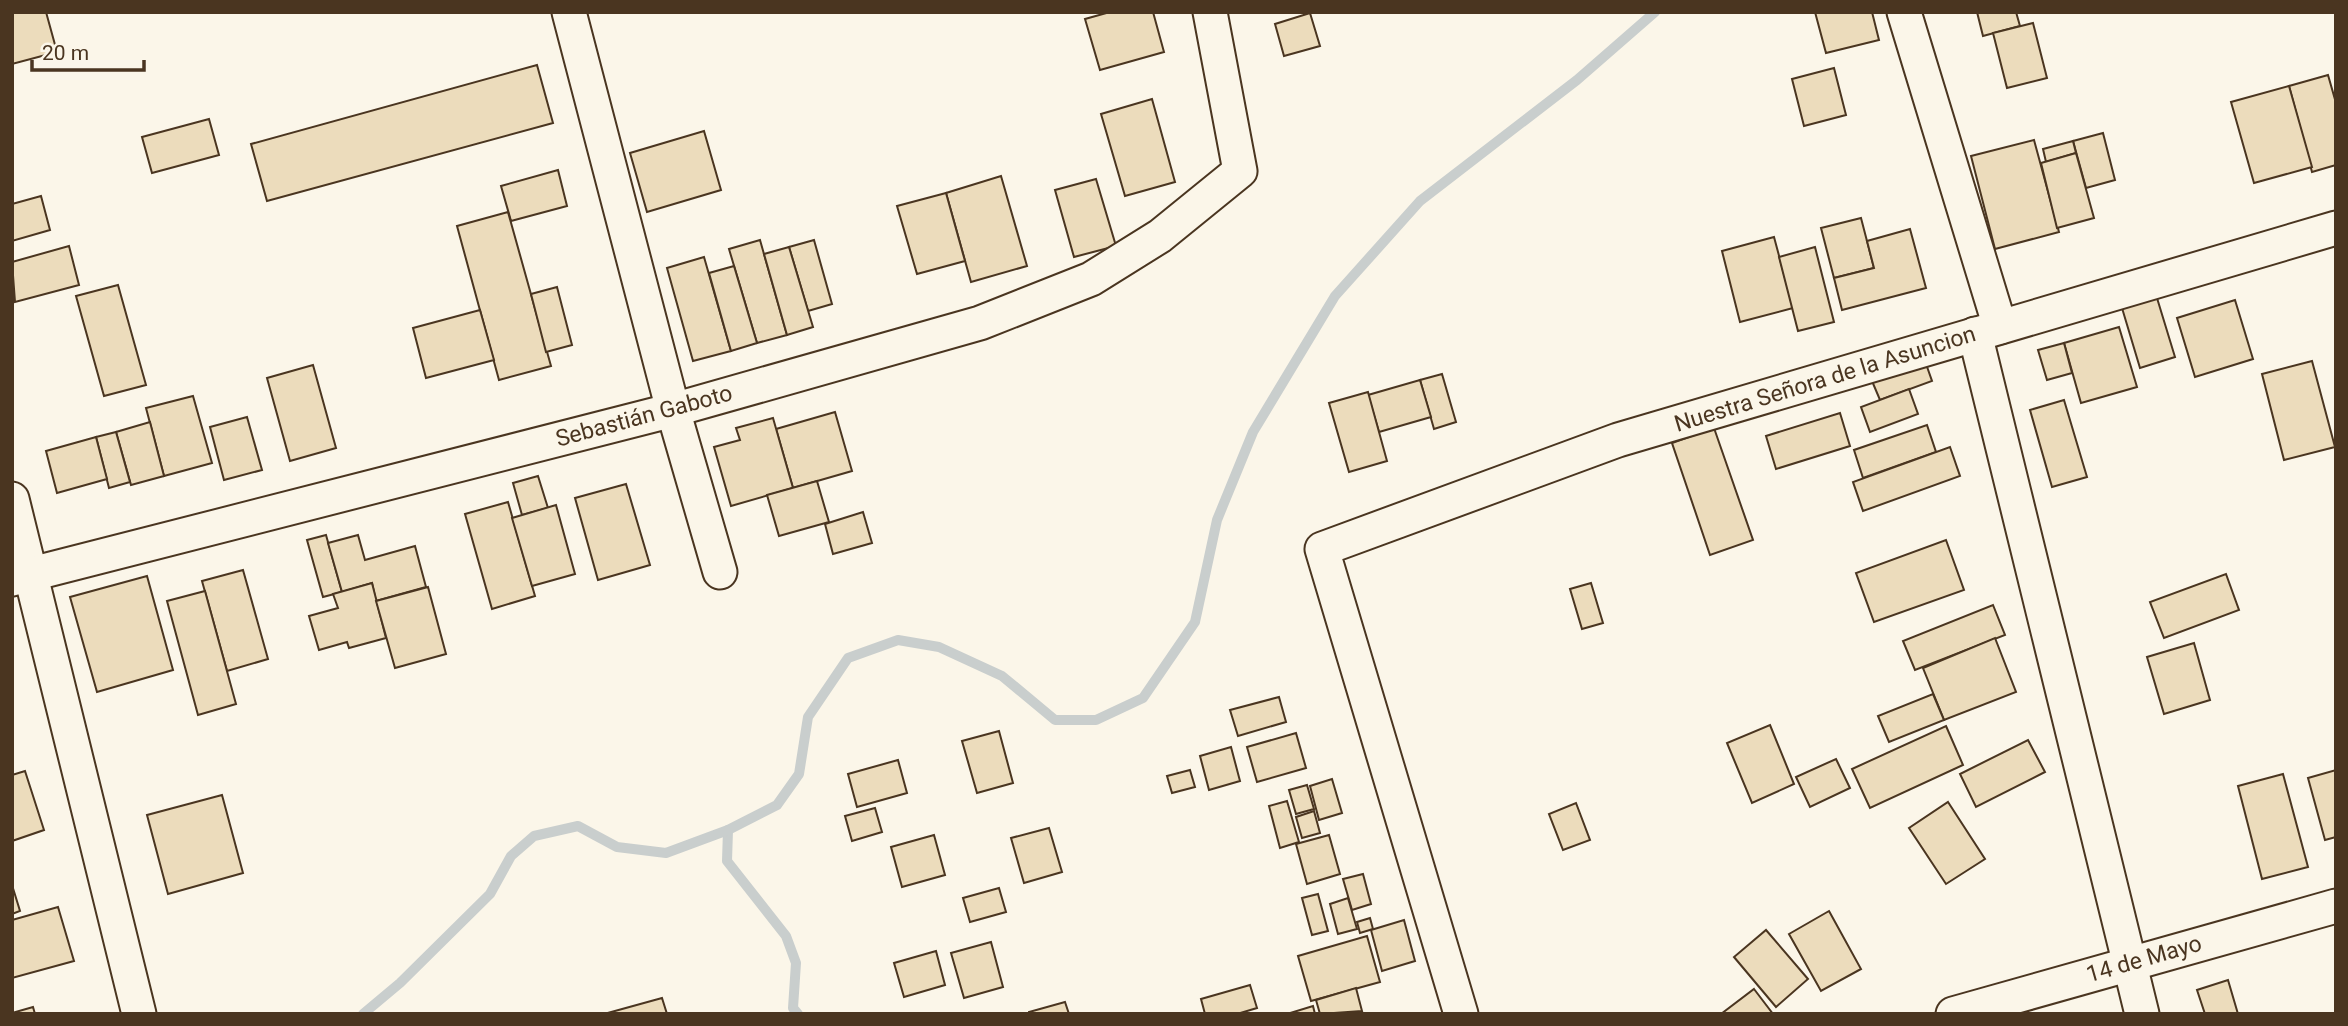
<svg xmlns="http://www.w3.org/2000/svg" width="2348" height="1026" font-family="Roboto,sans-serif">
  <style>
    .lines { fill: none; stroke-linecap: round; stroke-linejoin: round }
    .stream { stroke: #c9cecd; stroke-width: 10 }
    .building { fill: #ecdcbc; stroke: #4a3520; stroke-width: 2 }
    .minor-casing { stroke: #4a3520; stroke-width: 37 }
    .minor { stroke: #fbf6e9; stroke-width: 33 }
    .labels { text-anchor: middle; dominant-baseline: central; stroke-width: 5; stroke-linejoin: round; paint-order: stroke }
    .street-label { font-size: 23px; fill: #4a3520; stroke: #fbf6e9 }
  </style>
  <rect width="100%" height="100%" fill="#fbf6e9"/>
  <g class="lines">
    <g class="stream">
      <path d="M728 830 727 861 786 936 796 963 793 1008 798 1014"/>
      <path d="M363 1014 400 983 490 894 511 856 534 836 578 826 617 847 666 853 728 830 777 805 799 774 808 717 848 658 898 640 939 647 1002 676 1055 720H1096L1143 698 1195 622 1217 520 1253 432 1335 296 1420 201 1577 80 1655 12"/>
    </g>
  </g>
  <g class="building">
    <path d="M12 12H46L57 52 12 64Z"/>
    <path d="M1110 12H1153L1164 52 1100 70 1085 19Z"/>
    <path d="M1815 12H1872L1879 40 1826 53Z"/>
    <path d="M1977 12H2016L2020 26 1983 36Z"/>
    <path d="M1310 13 1320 46 1284 56 1275 24Z"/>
    <path d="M2033 23 2047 78 2007 88 1993 33Z"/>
    <path d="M537 65 553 123 267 201 251 144Z"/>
    <path d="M1834 68 1846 115 1804 126 1792 79Z"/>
    <path d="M2328 75 2336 103V165L2312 172 2289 86Z"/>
    <path d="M2289 86 2312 167 2254 183 2231 102Z"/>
    <path d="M1152 99 1175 182 1125 196 1101 114Z"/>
    <path d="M209 119 219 155 152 173 142 137Z"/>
    <path d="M704 131 721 190 647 212 630 153Z"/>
    <path d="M2103 133 2115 180 2086 188 2073 141Z"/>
    <path d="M2034 140 2059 232 1995 249 1971 156Z"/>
    <path d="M2073 141 2076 153 2046 162 2043 149Z"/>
    <path d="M2076 153 2094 218 2057 228 2041 163Z"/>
    <path d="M558 170 567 206 511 221 501 186Z"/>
    <path d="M1001 176 1027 266 971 282 946 193Z"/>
    <path d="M1096 179 1116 246 1074 257 1055 190Z"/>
    <path d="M946 193 965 261 917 274 897 206Z"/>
    <path d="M41 196 50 230 12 241V204Z"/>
    <path d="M508 212 551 366 499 380 457 226Z"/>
    <path d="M1861 218 1874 268 1834 278 1821 228Z"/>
    <path d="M1910 229 1926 288 1842 310 1834 278 1874 268 1867 241Z"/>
    <path d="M1774 237 1793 308 1740 322 1722 251Z"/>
    <path d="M760 240 787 335 757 343 729 249Z"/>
    <path d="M814 240 832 304 808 311 789 247Z"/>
    <path d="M69 246 79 285 15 302 12 262Z"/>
    <path d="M789 247 813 327 787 335 764 254Z"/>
    <path d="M1815 247 1834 322 1798 331 1779 257Z"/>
    <path d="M704 257 731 351 693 361 667 268Z"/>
    <path d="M734 266 757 343 731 351 709 273Z"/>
    <path d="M118 285 146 385 104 396 76 296Z"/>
    <path d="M557 287 572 345 546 352 531 294Z"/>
    <path d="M2157 298 2175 357 2140 368 2122 308Z"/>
    <path d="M2235 300 2253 359 2195 377 2177 318Z"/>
    <path d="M480 310 494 360 426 378 413 328Z"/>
    <path d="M2119 327 2137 387 2081 403 2064 343Z"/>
    <path d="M2064 343 2072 373 2047 380 2038 350Z"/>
    <path d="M1925 361 1932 381 1880 400 1872 381Z"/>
    <path d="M2312 361 2335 447 2284 460 2262 374Z"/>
    <path d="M313 365 336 448 290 461 267 378Z"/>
    <path d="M1442 374 1456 422 1434 429 1420 380Z"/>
    <path d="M1420 380 1431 417 1379 432 1368 395Z"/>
    <path d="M1909 389 1918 414 1870 432 1861 407Z"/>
    <path d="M1368 392 1387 461 1349 472 1329 403Z"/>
    <path d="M193 396 212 463 164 476 146 408Z"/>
    <path d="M2064 400 2087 477 2052 487 2030 410Z"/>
    <path d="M835 412 852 471 793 488 776 429Z"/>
    <path d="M1840 413 1850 446 1776 469 1766 436Z"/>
    <path d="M247 417 262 470 224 480 210 427Z"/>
    <path d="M773 418 793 488 731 506 714 447 740 440 736 428Z"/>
    <path d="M150 422 164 476 131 485 116 432Z"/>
    <path d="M1927 425 1936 452 1863 478 1854 450Z"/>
    <path d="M1714 428 1753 540 1710 555 1672 443Z"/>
    <path d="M116 432 130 482 109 488 96 437Z"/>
    <path d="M96 437 107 479 57 493 46 451Z"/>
    <path d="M1950 447 1960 476 1863 511 1853 482Z"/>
    <path d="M538 476 548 508 522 515 513 483Z"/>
    <path d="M817 481 829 522 779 536 767 495Z"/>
    <path d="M626 484 650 565 598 580 575 498Z"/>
    <path d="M508 502 535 596 492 609 465 514Z"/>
    <path d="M556 505 575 574 532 586 512 518Z"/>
    <path d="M863 512 872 543 833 554 825 524Z"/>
    <path d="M326 535 342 592 323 597 307 540Z"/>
    <path d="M358 535 365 560 415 546 426 587 376 601 372 583 342 592 328 543Z"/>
    <path d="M1946 540 1964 590 1874 622 1856 573Z"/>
    <path d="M243 570 268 659 227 671 202 581Z"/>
    <path d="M2226 574 2239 610 2164 638 2150 602Z"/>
    <path d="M147 576 173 670 97 692 70 597Z"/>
    <path d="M372 583 386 638 349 648 347 642 319 650 309 616 338 608 333 594Z"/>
    <path d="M1591 583 1603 623 1582 629 1570 589Z"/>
    <path d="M428 587 446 654 395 668 376 601Z"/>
    <path d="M205 591 236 704 198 715 167 601Z"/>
    <path d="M1993 605 2005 635 1915 670 1903 641Z"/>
    <path d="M1995 638 2016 692 1944 720 1923 668Z"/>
    <path d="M2194 643 2210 700 2164 714 2147 657Z"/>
    <path d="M1933 694 1944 720 1889 742 1878 716Z"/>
    <path d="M1279 697 1286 722 1238 736 1230 710Z"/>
    <path d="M1770 725 1794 784 1752 803 1727 743Z"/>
    <path d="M1946 726 1963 765 1870 808 1852 769Z"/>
    <path d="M999 731 1013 783 977 793 962 741Z"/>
    <path d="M1296 733 1306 768 1257 782 1247 747Z"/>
    <path d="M2028 740 2045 772 1976 807 1960 774Z"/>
    <path d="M1231 747 1240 781 1209 790 1200 756Z"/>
    <path d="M1836 759 1850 788 1810 807 1796 777Z"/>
    <path d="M898 760 907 793 857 807 848 774Z"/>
    <path d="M1190 770 1195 787 1172 793 1167 776Z"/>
    <path d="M2336 770V837L2325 840 2308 778Z"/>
    <path d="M25 771 44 830 12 841V775Z"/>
    <path d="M2283 774 2308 867 2262 879 2238 786Z"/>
    <path d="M1332 779 1342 813 1319 820 1310 786Z"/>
    <path d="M1307 785 1314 809 1296 814 1289 790Z"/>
    <path d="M222 795 243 873 168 894 147 815Z"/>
    <path d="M1287 801 1299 842 1280 848 1269 806Z"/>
    <path d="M1948 802 1985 859 1946 884 1909 828Z"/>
    <path d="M1576 803 1590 840 1563 850 1549 814Z"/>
    <path d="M875 808 882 832 852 841 845 816Z"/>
    <path d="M1314 811 1320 833 1302 838 1296 817Z"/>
    <path d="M1049 828 1062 872 1024 883 1011 838Z"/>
    <path d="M934 835 945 875 902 887 891 847Z"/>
    <path d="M1329 835 1340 874 1307 884 1296 844Z"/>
    <path d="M1363 874 1371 904 1352 910 1343 879Z"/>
    <path d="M12 885 20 911 12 914Z"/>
    <path d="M999 888 1006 912 970 922 963 898Z"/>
    <path d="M1318 894 1328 931 1312 935 1302 898Z"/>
    <path d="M1348 898 1357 929 1338 934 1330 904Z"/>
    <path d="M58 907 74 961 12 978V920Z"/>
    <path d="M1829 911 1861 969 1821 991 1789 934Z"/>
    <path d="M1370 918 1373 929 1360 933 1357 922Z"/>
    <path d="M1404 920 1415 961 1382 971 1371 930Z"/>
    <path d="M1766 930 1808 979 1776 1007 1734 957Z"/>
    <path d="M1367 936 1380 982 1311 1001 1298 956Z"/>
    <path d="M991 942 1003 987 964 998 951 953Z"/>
    <path d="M936 951 945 985 904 997 894 963Z"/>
    <path d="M2228 980 2238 1014H2205L2197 990Z"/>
    <path d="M1250 985 1257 1008 1237 1014H1205L1201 999Z"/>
    <path d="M1356 988 1362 1011 1320 1014 1316 1000Z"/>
    <path d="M1754 989 1773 1014H1721Z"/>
    <path d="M662 998 667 1014H604Z"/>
    <path d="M1065 1002 1069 1014H1029V1012Z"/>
    <path d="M1313 1006 1315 1014H1287Z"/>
    <path d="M33 1007 35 1014H12V1013Z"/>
  </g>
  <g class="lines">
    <g class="minor-casing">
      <g id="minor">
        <path d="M569 12 673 410 720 572"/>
        <path d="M1904 12 2000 327"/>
        <path d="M1975 334 2142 1014"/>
        <path d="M12 499 139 1014"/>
        <path d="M12 579 673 410 980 323 1091 279 1160 236 1240 171 1210 12"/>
        <path d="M1461 1014 1322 549 1618 440 2336 228"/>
        <path d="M1953 1014 2336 906"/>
      </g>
    </g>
    <use href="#minor" class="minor"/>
  </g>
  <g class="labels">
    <g class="street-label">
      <text transform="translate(1825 379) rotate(-17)">Nuestra Señora de la Asuncion</text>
      <text transform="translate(644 416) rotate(-15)">Sebastián Gaboto</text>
      <text transform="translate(2144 959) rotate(-16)">14 de Mayo</text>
    </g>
  </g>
  <rect width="2348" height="1026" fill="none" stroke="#4a3520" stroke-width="28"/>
  <path d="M32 60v10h112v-10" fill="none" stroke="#4a3520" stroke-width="3.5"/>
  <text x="42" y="60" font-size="21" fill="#4a3520" stroke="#fbf6e9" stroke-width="5" paint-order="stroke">20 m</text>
</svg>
